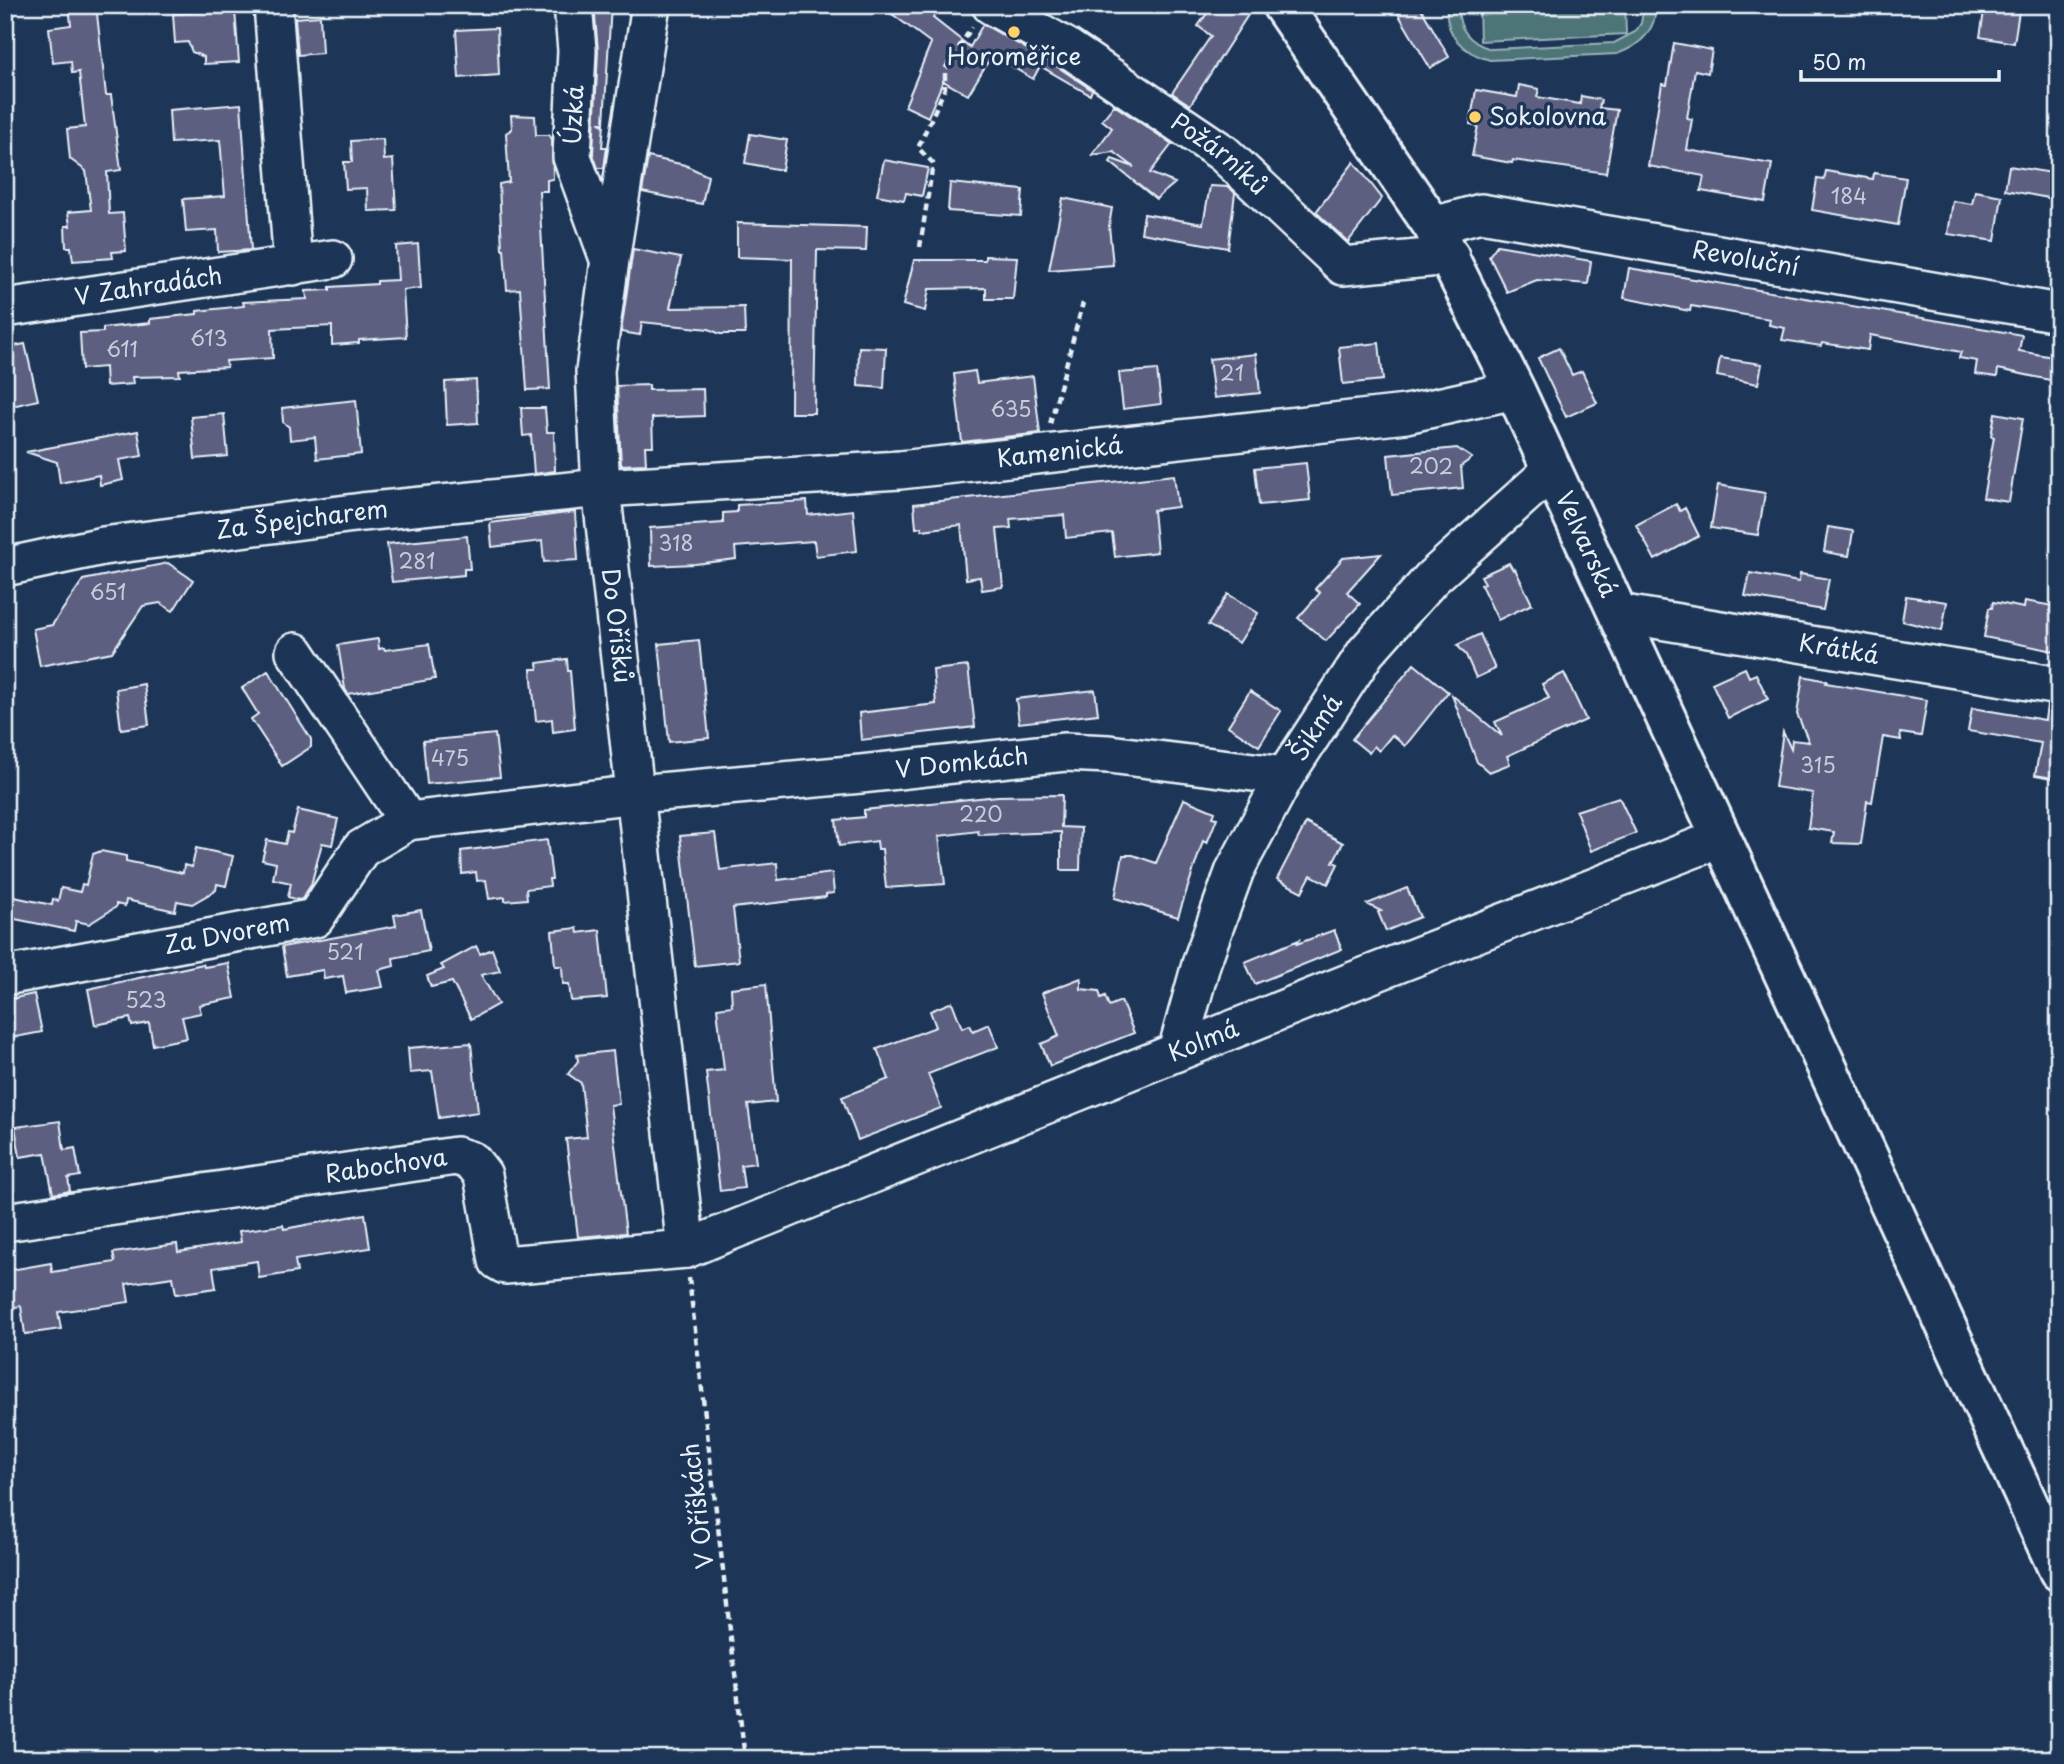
<svg xmlns="http://www.w3.org/2000/svg" width="2064" height="1764" font-family="'Playpen Sans',sans-serif">
<rect width="100%" height="100%" fill="#1d3557"/>
<filter id="ink" filterUnits="userSpaceOnUse"><feTurbulence type="fractalNoise" baseFrequency=".0143" numOctaves="2"/><feDisplacementMap in="SourceGraphic" scale="14" xChannelSelector="R" yChannelSelector="G"/><feConvolveMatrix kernelMatrix="1 2 1 2 8 2 1 2 1" color-interpolation-filters="sRGB"/></filter>
<g filter="url(#ink)">
<!-- green -->
<path fill="#4d7478" stroke="#9ab2b8" stroke-width="2" d="M 1447,5 L 1459,5 C 1456,28 1470,43 1491,49 L 1614,43 L 1635,32 L 1641,23 L 1644,5 L 1656,5 C 1656,31 1640,46 1617,54 L 1490,60 C 1463,53 1444,35 1447,5 Z
M 1479,5 L 1625,5 L 1626,34 L 1480,41 Z"/>
<!-- building -->
<path fill="#5d5e81" stroke="#e8f1f8" stroke-width="2" d="M 69,5 L 96,5 L 106,95 L 111,95 L 121,170 L 107,172 L 109,214 L 123,213 L 126,251 L 112,252 L 113,258 L 73,261 L 71,247 L 66,247 L 65,226 L 70,226 L 68,212 L 91,210 L 86,171 L 70,159 L 67,129 L 85,127 L 79,72 L 72,73 L 71,61 L 53,63 L 49,28 L 71,25 Z
M 594,5 L 611,5 L 604,123 L 599,123 L 604,125 L 602,147 L 607,147 L 604,168 L 598,168 L 593,154 L 598,51 Z
M 880,5 L 942,5 L 933,18 L 970,47 L 983,24 L 1055,65 L 1092,90 L 1090,95 L 1040,66 L 1033,79 L 992,55 L 968,95 L 943,81 L 928,117 L 905,106 L 931,43 Z
M 1213,5 L 1234,5 L 1248,15 L 1190,105 L 1172,93 L 1211,36 L 1198,26 Z
M 1393,5 L 1419,5 L 1449,57 L 1430,68 Z
M 1985,5 L 2020,5 L 2014,43 L 1980,37 Z
M 235,10 L 239,62 L 204,64 L 204,57 L 192,52 L 188,42 L 175,43 L 173,14 Z
M 320,16 L 322,53 L 298,55 L 295,18 Z
M 497,28 L 499,75 L 459,78 L 456,30 Z
M 1674,43 L 1712,50 L 1708,73 L 1695,70 L 1687,118 L 1692,119 L 1687,150 L 1772,164 L 1765,202 L 1701,191 L 1704,176 L 1648,166 L 1662,84 L 1667,85 Z
M 1519,85 L 1539,89 L 1537,97 L 1580,104 L 1581,96 L 1601,100 L 1599,108 L 1617,110 L 1606,173 L 1513,160 L 1512,163 L 1472,156 L 1478,126 L 1470,124 L 1476,90 L 1517,97 Z
M 241,104 L 251,250 L 218,252 L 217,230 L 186,232 L 183,199 L 225,196 L 220,140 L 171,143 L 169,110 Z
M 1114,105 L 1172,144 L 1150,173 L 1175,183 L 1156,199 L 1110,162 L 1112,159 L 1134,167 L 1114,152 L 1092,155 L 1112,128 L 1102,120 Z
M 511,115 L 535,116 L 536,135 L 549,135 L 552,139 L 553,179 L 547,180 L 547,191 L 539,191 L 550,389 L 527,390 L 520,289 L 507,290 L 504,249 L 502,249 L 499,184 L 509,182 L 506,133 L 512,129 Z
M 750,134 L 787,140 L 782,170 L 745,163 Z
M 383,139 L 384,160 L 393,159 L 396,210 L 368,211 L 367,188 L 346,189 L 344,162 L 352,162 L 351,141 Z
M 648,157 L 685,165 L 708,176 L 702,204 L 642,192 Z
M 884,160 L 928,168 L 922,196 L 906,193 L 904,200 L 877,195 Z
M 1354,162 L 1382,198 L 1348,242 L 1316,212 Z
M 2009,166 L 2059,174 L 2059,200 L 2005,190 Z
M 1826,171 L 1873,179 L 1874,173 L 1906,178 L 1898,225 L 1812,210 L 1817,179 L 1824,180 Z
M 950,183 L 1023,190 L 1021,216 L 948,211 Z
M 1210,186 L 1229,187 L 1235,193 L 1228,248 L 1141,233 L 1144,214 L 1203,224 Z
M 1975,191 L 2002,196 L 1995,241 L 1948,234 L 1953,201 L 1972,204 Z
M 1063,198 L 1112,208 L 1109,226 L 1113,265 L 1049,270 Z
M 737,223 L 867,227 L 866,251 L 817,250 L 814,413 L 791,413 L 792,259 L 737,257 Z
M 418,244 L 421,288 L 403,290 L 406,337 L 359,340 L 359,343 L 332,345 L 332,326 L 272,329 L 273,358 L 226,361 L 227,367 L 179,370 L 180,376 L 132,377 L 133,384 L 106,386 L 105,367 L 82,369 L 80,333 L 103,332 L 103,328 L 150,323 L 150,319 L 197,314 L 197,311 L 244,306 L 243,302 L 307,299 L 306,291 L 330,290 L 330,287 L 377,284 L 377,281 L 398,280 L 396,246 Z
M 1497,245 L 1591,261 L 1588,284 L 1537,280 L 1507,292 L 1489,256 Z
M 633,249 L 681,258 L 670,308 L 744,307 L 745,334 L 720,334 L 709,329 L 642,322 L 640,335 L 621,332 Z
M 985,256 L 1017,257 L 1013,299 L 986,299 L 986,288 L 929,289 L 925,311 L 903,305 L 914,260 L 985,260 Z
M 1629,268 L 2022,335 L 2019,351 L 2059,358 L 2059,382 L 1998,369 L 1997,377 L 1975,374 L 1977,361 L 1959,358 L 1961,352 L 1870,335 L 1868,350 L 1822,343 L 1821,346 L 1782,340 L 1785,328 L 1769,325 L 1770,319 L 1691,306 L 1690,311 L 1624,298 Z
M 1379,343 L 1383,380 L 1343,384 L 1339,347 Z
M 25,344 L 38,400 L 12,406 L 9,392 L 5,390 L 5,348 Z
M 859,347 L 886,348 L 884,388 L 858,386 Z
M 1559,348 L 1572,375 L 1582,371 L 1597,403 L 1566,417 L 1538,358 Z
M 1256,354 L 1260,393 L 1214,398 L 1209,359 Z
M 1720,358 L 1762,364 L 1758,384 L 1717,376 Z
M 1157,370 L 1161,404 L 1123,409 L 1119,373 Z
M 975,371 L 977,383 L 1033,376 L 1040,433 L 962,442 L 954,374 Z
M 476,380 L 478,423 L 447,425 L 445,382 Z
M 649,385 L 649,390 L 703,389 L 704,416 L 652,418 L 653,446 L 645,446 L 646,464 L 621,465 L 617,386 Z
M 356,400 L 361,454 L 317,459 L 315,437 L 290,440 L 289,427 L 283,422 L 282,408 Z
M 521,408 L 545,408 L 547,432 L 554,432 L 555,471 L 534,474 L 531,435 L 523,436 Z
M 1995,413 L 2023,418 L 2009,502 L 1983,498 L 1994,437 L 1991,436 Z
M 224,414 L 228,456 L 195,459 L 191,417 Z
M 138,431 L 142,456 L 119,460 L 123,480 L 100,485 L 99,475 L 60,483 L 57,462 L 26,452 Z
M 1457,448 L 1472,458 L 1461,466 L 1463,488 L 1392,495 L 1388,455 Z
M 1306,463 L 1310,500 L 1259,505 L 1255,468 Z
M 1174,475 L 1178,507 L 1153,510 L 1157,552 L 1115,557 L 1112,533 L 1066,538 L 1064,515 L 1010,519 L 1011,528 L 997,529 L 1003,587 L 982,590 L 980,577 L 966,579 L 961,525 L 922,530 L 922,527 L 916,528 L 914,504 Z
M 1718,485 L 1765,493 L 1758,535 L 1711,528 Z
M 807,501 L 808,515 L 853,510 L 857,551 L 816,556 L 814,541 L 760,545 L 735,547 L 736,559 L 695,564 L 651,566 L 650,528 L 723,523 L 723,513 L 737,512 L 737,505 Z
M 1676,504 L 1680,511 L 1685,508 L 1699,536 L 1655,560 L 1636,525 Z
M 575,512 L 578,560 L 544,562 L 542,541 L 492,547 L 490,523 Z
M 1828,527 L 1853,531 L 1849,556 L 1824,552 Z
M 467,536 L 470,569 L 464,569 L 464,575 L 392,582 L 387,544 Z
M 1381,554 L 1347,592 L 1360,604 L 1326,641 L 1298,618 L 1320,593 L 1315,589 L 1343,558 Z
M 168,563 L 193,580 L 173,611 L 160,603 L 143,606 L 112,652 L 40,666 L 33,629 L 52,625 L 83,580 Z
M 1509,563 L 1513,570 L 1515,569 L 1532,604 L 1498,620 L 1481,585 L 1485,583 L 1481,576 Z
M 1750,573 L 1799,582 L 1800,574 L 1829,579 L 1823,610 L 1745,596 Z
M 1228,594 L 1258,613 L 1239,643 L 1208,625 Z
M 1906,596 L 1947,602 L 1942,631 L 1902,621 Z
M 2025,601 L 2059,607 L 2059,626 L 2054,651 L 1984,637 L 1989,608 L 1992,608 L 1993,602 L 2024,608 Z
M 1480,634 L 1495,669 L 1476,678 L 1466,655 L 1457,645 Z
M 378,639 L 379,649 L 384,648 L 385,650 L 429,644 L 435,679 L 348,694 L 345,689 L 338,645 Z
M 699,640 L 709,738 L 669,742 L 659,644 Z
M 567,659 L 568,671 L 570,671 L 575,729 L 553,732 L 552,719 L 536,721 L 531,669 L 538,669 L 537,663 Z
M 1414,664 L 1448,692 L 1405,746 L 1392,735 L 1379,751 L 1374,746 L 1369,753 L 1352,739 Z
M 968,666 L 975,727 L 861,740 L 859,713 L 936,704 L 933,670 Z
M 1745,668 L 1749,677 L 1756,674 L 1768,699 L 1728,718 L 1712,683 Z
M 268,671 L 311,739 L 311,747 L 282,766 L 251,719 L 258,714 L 242,688 Z
M 1564,673 L 1586,720 L 1507,756 L 1510,764 L 1489,772 L 1477,762 L 1452,695 L 1502,736 L 1495,722 L 1549,698 L 1542,684 Z
M 1803,676 L 1827,681 L 1826,683 L 1927,700 L 1921,736 L 1900,733 L 1901,740 L 1883,737 L 1872,802 L 1867,801 L 1861,844 L 1832,843 L 1834,832 L 1808,828 L 1813,793 L 1775,787 L 1783,732 L 1791,749 L 1792,740 L 1809,742 L 1797,714 Z
M 144,684 L 149,725 L 121,729 L 116,689 Z
M 1095,690 L 1098,714 L 1019,723 L 1016,699 Z
M 1250,691 L 1281,711 L 1259,746 L 1228,726 Z
M 2047,705 L 2059,706 L 2059,779 L 2035,775 L 2041,743 L 1968,731 L 1972,708 L 2045,720 Z
M 495,734 L 500,777 L 427,784 L 423,741 Z
M 1062,795 L 1061,827 L 1081,828 L 1080,870 L 1061,870 L 1061,832 L 979,835 L 978,831 L 939,836 L 945,884 L 886,888 L 882,849 L 878,849 L 877,841 L 839,846 L 836,820 L 864,817 L 864,810 L 998,796 Z
M 1619,797 L 1636,833 L 1591,851 L 1576,811 Z
M 1184,799 L 1215,812 L 1213,817 L 1217,818 L 1207,843 L 1203,841 L 1178,917 L 1115,898 L 1123,855 L 1133,855 L 1156,863 Z
M 298,810 L 338,819 L 332,845 L 322,843 L 311,885 L 302,899 L 299,900 L 288,897 L 291,883 L 273,879 L 276,863 L 262,860 L 267,840 L 285,844 L 288,832 L 292,833 Z
M 1306,823 L 1343,843 L 1333,862 L 1338,864 L 1328,884 L 1311,875 L 1302,892 L 1277,879 Z
M 715,833 L 720,870 L 777,863 L 778,880 L 832,873 L 834,893 L 826,894 L 826,897 L 733,908 L 739,961 L 695,966 L 680,836 Z
M 547,840 L 552,879 L 549,879 L 550,886 L 526,889 L 527,899 L 505,901 L 505,897 L 489,899 L 486,880 L 477,881 L 476,872 L 462,874 L 461,851 Z
M 196,848 L 233,856 L 226,886 L 217,884 L 216,890 L 192,904 L 177,901 L 175,911 L 126,900 L 125,906 L 116,904 L 116,907 L 89,924 L 76,921 L 74,931 L 5,917 L 5,895 L 52,905 L 53,899 L 58,901 L 61,888 L 80,892 L 82,884 L 86,885 L 93,854 L 101,851 L 126,856 L 126,861 L 183,873 L 184,865 L 192,867 Z
M 1407,888 L 1420,917 L 1386,931 L 1378,912 L 1381,911 L 1367,904 Z
M 421,910 L 429,951 L 393,958 L 394,966 L 379,970 L 383,987 L 346,993 L 343,976 L 324,979 L 323,970 L 287,976 L 282,947 L 396,926 L 394,915 Z
M 577,928 L 578,933 L 600,930 L 607,998 L 571,1001 L 569,984 L 563,984 L 562,966 L 555,966 L 552,931 Z
M 1334,930 L 1342,949 L 1255,984 L 1245,962 L 1299,940 L 1297,944 Z
M 476,946 L 480,954 L 492,949 L 500,971 L 481,975 L 498,1004 L 471,1019 L 452,982 L 431,987 L 427,976 L 444,969 L 441,965 Z
M 228,963 L 235,998 L 199,1005 L 201,1013 L 182,1017 L 187,1038 L 153,1045 L 149,1023 L 132,1026 L 130,1018 L 95,1025 L 88,989 L 203,964 L 204,967 Z
M 1081,978 L 1081,989 L 1099,991 L 1101,998 L 1105,996 L 1109,1006 L 1121,1001 L 1134,1033 L 1050,1066 L 1041,1044 L 1059,1036 L 1042,993 Z
M 766,984 L 776,1102 L 748,1105 L 756,1163 L 741,1165 L 744,1188 L 720,1191 L 706,1072 L 724,1070 L 717,1008 L 732,1006 L 731,988 Z
M 34,994 L 42,1032 L 5,1039 L 5,1000 Z
M 952,1002 L 962,1028 L 970,1025 L 973,1031 L 989,1024 L 998,1047 L 928,1074 L 941,1108 L 858,1140 L 842,1097 L 889,1079 L 877,1049 L 936,1027 L 930,1011 Z
M 471,1043 L 478,1112 L 439,1118 L 432,1071 L 410,1073 L 408,1048 Z
M 613,1051 L 619,1104 L 610,1105 L 626,1233 L 578,1237 L 566,1139 L 587,1137 L 581,1083 L 568,1074 L 578,1061 L 577,1055 Z
M 60,1121 L 64,1150 L 75,1148 L 80,1176 L 68,1178 L 70,1191 L 53,1194 L 45,1153 L 20,1157 L 15,1127 Z
M 365,1214 L 370,1248 L 295,1260 L 297,1272 L 259,1278 L 257,1261 L 213,1268 L 216,1288 L 176,1294 L 173,1277 L 126,1284 L 129,1302 L 58,1312 L 61,1329 L 25,1334 L 21,1306 L 5,1308 L 5,1271 L 51,1263 L 52,1272 L 115,1262 L 113,1253 L 177,1244 L 178,1252 L 241,1242 L 239,1231 L 283,1225 L 284,1229 Z"/>
<g fill="none" stroke-linecap="round" stroke-linejoin="round">
<defs>
<g id="minor">
<path d="M 273,5 L 293,266"/>
<path d="M 573,5 L 577,50 L 572,157 L 609,259"/>
<path id="s1" d="M 651,5 L 610,260 L 595,371 L 601,488 L 686,1249"/>
<path id="s2" d="M 991,5 L 1066,47 L 1223,153 L 1343,266 L 1450,256"/>
<path id="s3" d="M 1433,226 L 1481,213 L 2059,313"/>
<path id="s4" d="M 5,308 L 333,259"/>
<path id="s5" d="M 5,567 L 103,546 L 362,512 L 601,488 L 900,470 L 1406,414 L 1515,390"/>
<path id="s6" d="M 1618,613 L 2059,686"/>
<path d="M 295,652 L 408,821"/>
<path id="s7" d="M 5,976 L 315,918 L 361,849 L 408,821 L 637,794 L 861,774 L 1065,752 L 1109,754 L 1285,776"/>
<path id="s8" d="M 1177,1051 L 1202,961 L 1235,870 L 1285,776 L 1366,652 L 1432,578 L 1552,470"/>
<path id="s9" d="M 5,1222 L 456,1156 L 472,1161 L 483,1175 L 498,1261 L 505,1265 L 686,1249 L 1351,982 L 1721,838"/>
</g>
<g id="major">
<path id="s10" d="M 1282,5 L 1433,226 L 1515,390 L 2059,1571"/>
</g>
</defs>
<!-- minor casing -->
<use href="#minor" stroke="#e8f1f8" stroke-width="42"/>
<!-- major casing -->
<use href="#major" stroke="#e8f1f8" stroke-width="44"/>
<!-- path -->
<path stroke="#e8f1f8" stroke-width="4.5" stroke-dasharray="7 5" stroke-linecap="butt" d="M 920,247 L 933,163 L 918,148 L 945,88 L 945,69 L 972,27
M 1050,424 L 1083,303
M 689,1278 L 745,1759"/>
<!-- minor -->
<use href="#minor" stroke="#1d3557" stroke-width="37"/>
<!-- major -->
<use href="#major" stroke="#1d3557" stroke-width="38"/>
</g>
</g>
<!-- markers -->
<g fill="#ffd166" stroke="#1d3557" stroke-width="2.5">
<circle cx="1014" cy="32" r="7"/>
<circle cx="1475" cy="117" r="7"/>
</g>
<g text-anchor="middle" stroke-width="7" stroke-linejoin="round" paint-order="stroke">
<!-- number labels -->
<g font-size="21" fill="#c5ccda">
<text x="1849" y="204">184</text>
<text x="209" y="346">613</text>
<text x="122" y="357">611</text>
<text x="1232" y="381">21</text>
<text x="1011" y="417">635</text>
<text x="1431" y="474">202</text>
<text x="676" y="551">318</text>
<text x="417" y="569">281</text>
<text x="108" y="600">651</text>
<text x="450" y="766">475</text>
<text x="1818" y="773">315</text>
<text x="981" y="822">220</text>
<text x="345" y="960">521</text>
<text x="146" y="1008">523</text>
</g>
<!-- poi labels -->
<g font-size="24" fill="#e8f1f8" stroke="#1d3557">
<text x="1014" y="65">Horoměřice</text>
<text x="1489" y="125" text-anchor="start">Sokolovna</text>
</g>
<!-- street labels -->
<g font-size="24" fill="#e8f1f8" stroke="#1d3557">
<text transform="translate(574 115) rotate(-87)" y="8">Úzká</text>
<text dy="8" stroke="none"><textPath href="#s2" startOffset="273">Požárníků</textPath></text>
<text dy="8" stroke="none"><textPath href="#s3" startOffset="318">Revoluční</textPath></text>
<text dy="8" stroke="none"><textPath href="#s4" startOffset="145">V Zahradách</textPath></text>
<text dy="8" stroke="none"><textPath href="#s5" startOffset="1062">Kamenická</textPath></text>
<text dy="8" stroke="none"><textPath href="#s5" startOffset="301">Za Špejcharem</textPath></text>
<text dy="8" stroke="none"><textPath href="#s10" startOffset="621">Velvarská</textPath></text>
<text dy="8" stroke="none"><textPath href="#s1" startOffset="626">Do Oříšků</textPath></text>
<text dy="8" stroke="none"><textPath href="#s6" startOffset="224">Krátká</textPath></text>
<text dy="8" stroke="none"><textPath href="#s8" startOffset="354">Šikmá</textPath></text>
<text dy="8" stroke="none"><textPath href="#s7" startOffset="1010">V Domkách</textPath></text>
<text dy="8" stroke="none"><textPath href="#s7" startOffset="226">Za Dvorem</textPath></text>
<text dy="8" stroke="none"><textPath href="#s9" startOffset="1325">Kolmá</textPath></text>
<text dy="8" stroke="none"><textPath href="#s9" startOffset="385">Rabochova</textPath></text>
<text transform="translate(698 1506) rotate(-97)" y="8">V Oříškách</text>
</g>
</g>
<!-- margin -->
<rect width="2064" height="1764" fill="none" stroke="#1d3557" stroke-width="28"/>
<rect x="14" y="14" width="2036" height="1736" fill="none" stroke="#e8f1f8" stroke-width="2.5" filter="url(#ink)"/>
<!-- scale -->
<path d="M1801 70v10h198v-10" fill="none" stroke="#e8f1f8" stroke-width="3.5"/>
<text x="1812" y="70" font-size="21" fill="#e8f1f8" stroke="#1d3557" stroke-width="5" paint-order="stroke">50 m</text>
</svg>
